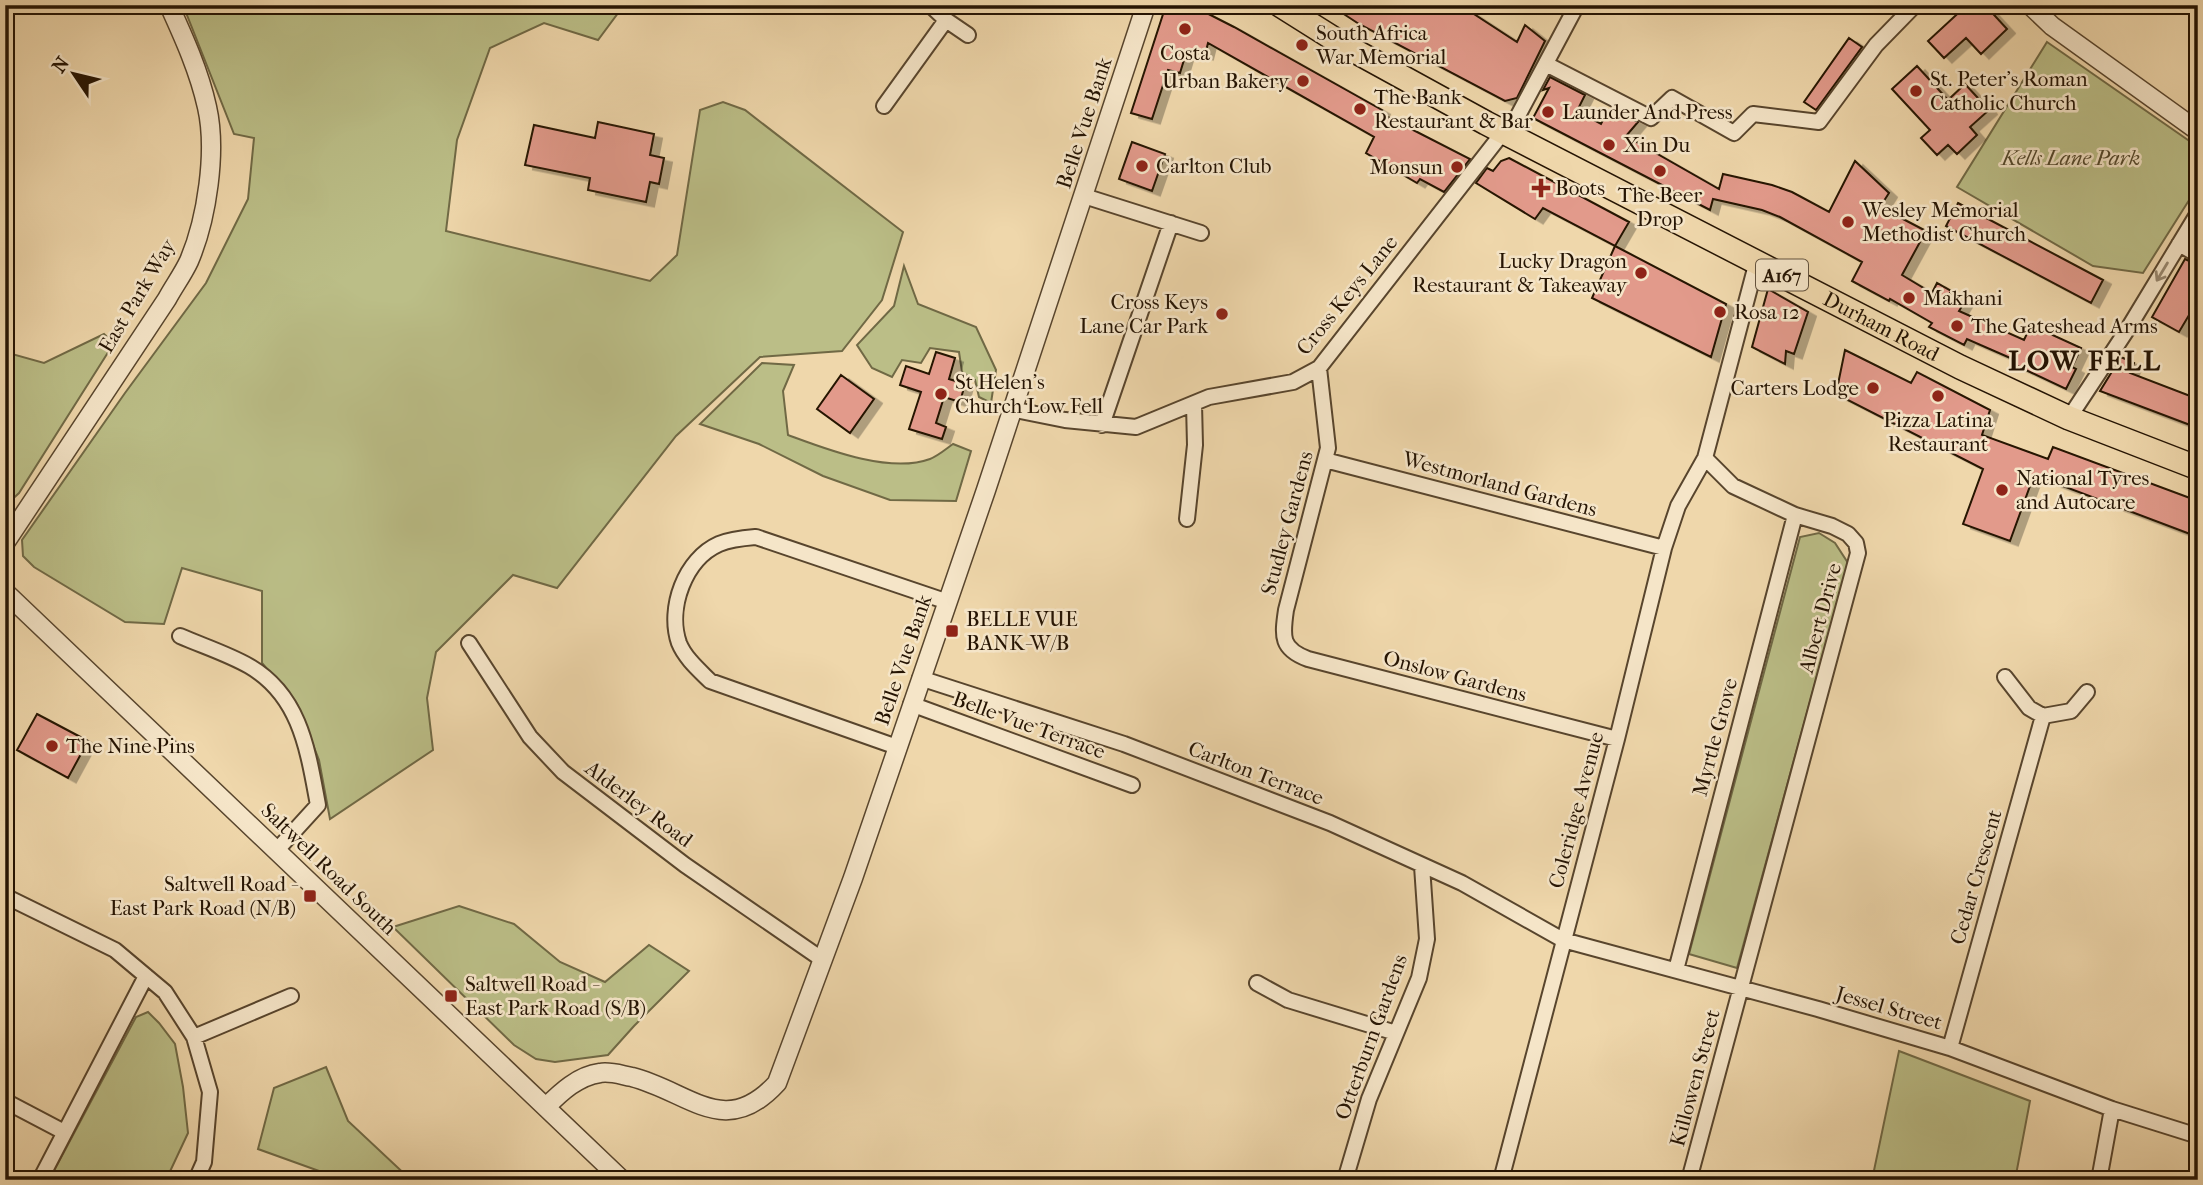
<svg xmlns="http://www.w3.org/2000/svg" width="2203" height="1185" font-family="'IM FELL French Canon',serif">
<defs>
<filter id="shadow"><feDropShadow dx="8" dy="4.5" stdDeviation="0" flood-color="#0004"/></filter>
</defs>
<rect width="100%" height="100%" fill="#efd7ab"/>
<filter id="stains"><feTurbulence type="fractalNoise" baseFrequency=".00286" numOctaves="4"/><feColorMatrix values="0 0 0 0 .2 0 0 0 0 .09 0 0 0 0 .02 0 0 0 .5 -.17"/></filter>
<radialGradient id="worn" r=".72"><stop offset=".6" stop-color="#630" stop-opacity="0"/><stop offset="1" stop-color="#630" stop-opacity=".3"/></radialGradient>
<!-- green -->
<path fill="#bbbe87" stroke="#706945" stroke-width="2" d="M 183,5 L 624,5 L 598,40 L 544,23 L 490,48 L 457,140 L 446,231 L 650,281 L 677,255 L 700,110 L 723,102 L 745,110 L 903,232 L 882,300 L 842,351 L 760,357 L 676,436 L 557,588 L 513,575 L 436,652 L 427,698 L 433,750 L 330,819 L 319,760 L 297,704 L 262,663 L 262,591 L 182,568 L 164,624 L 125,622 L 34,567 L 23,556 L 22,540 L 125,393 L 206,283 L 248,199 L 254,138 L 234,134 Z
M 2047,42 L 2198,147 L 2198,186 L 2143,273 L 2093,266 L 1957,187 Z
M 904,266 L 918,304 L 976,327 L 996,370 L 991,403 L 979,397 L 975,380 L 962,372 L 959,352 L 930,348 L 921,363 L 902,360 L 892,377 L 872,368 L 857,345 L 894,306 Z
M 104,334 L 114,343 L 19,493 L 5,506 L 5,352 L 44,363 Z
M 762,363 L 794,365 L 783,391 L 788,435 C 826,449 889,474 930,459 C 938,456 946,449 953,444 L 971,451 L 956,501 L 890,500 L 823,476 L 759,444 L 700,424 Z
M 1819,533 L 1835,543 L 1848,563 L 1737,968 L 1689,954 L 1800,537 Z
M 459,906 L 514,924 L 560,962 L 605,982 L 649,945 L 689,971 L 634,1026 L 608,1055 L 555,1062 L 536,1059 L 514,1045 L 393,927 Z
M 148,1012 L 159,1023 L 175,1044 L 183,1087 L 188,1133 L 166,1180 L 49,1180 L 136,1017 Z
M 1899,1051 L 2030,1101 L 2015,1180 L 1872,1180 Z
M 326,1067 L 348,1121 L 411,1180 L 344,1180 L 258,1149 L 274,1088 Z"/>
<!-- building -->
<path fill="#e29a8b" stroke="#251403" stroke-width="2" filter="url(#shadow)" d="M 1166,5 L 1191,5 L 1234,27 L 1382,110 L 1380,113 L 1470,159 L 1444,192 L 1420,179 L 1417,183 L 1366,153 L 1374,137 L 1208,43 L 1205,55 L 1187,50 L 1180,73 L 1168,70 L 1152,119 L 1131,113 Z
M 1330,5 L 1460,5 L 1517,42 L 1525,25 L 1545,41 L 1517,98 L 1505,101 L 1359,24 Z
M 1967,5 L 1985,5 L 2007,29 L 1981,54 L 1966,38 L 1944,58 L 1928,41 Z
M 1849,38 L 1862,47 L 1816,110 L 1804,102 Z
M 1917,66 L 1948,100 L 1965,84 L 1989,110 L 1970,127 L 1977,135 L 1957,154 L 1948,145 L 1937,155 L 1921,138 L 1930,130 L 1892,89 Z
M 1550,77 L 1585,95 L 1577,111 L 1601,124 L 1605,116 L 1614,120 L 1619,112 L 1638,122 L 1626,136 L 1719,189 L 1723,174 L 1772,185 L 1792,192 L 1829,212 L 1855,161 L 1889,193 L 1880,207 L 1926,231 L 1902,275 L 1932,293 L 1937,283 L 1951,291 L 1949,295 L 1964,303 L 1959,311 L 2024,340 L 2031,325 L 2081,348 L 2072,367 L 2076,369 L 2066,389 L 2013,364 L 2015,360 L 1967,339 L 1964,345 L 1929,327 L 1932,323 L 1890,299 L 1889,301 L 1852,281 L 1862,262 L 1780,217 L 1762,210 L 1713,199 L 1710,210 L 1533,118 L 1549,88 L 1543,90 Z
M 598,122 L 654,134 L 650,155 L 664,158 L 659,184 L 650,182 L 646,202 L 588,190 L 590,178 L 525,165 L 534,125 L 595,138 Z
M 1132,142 L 1165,154 L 1152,191 L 1119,179 Z
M 1509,158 L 1629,222 L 1615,246 L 1543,208 L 1535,219 L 1476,183 L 1487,168 L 1493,171 L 1501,161 Z
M 1958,203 L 2103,280 L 2091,303 L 1946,226 Z
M 1615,246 L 1726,304 L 1711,357 L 1592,298 Z
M 2185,259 L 2198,265 L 2198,300 L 2179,332 L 2152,317 Z
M 1768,289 L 1808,312 L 1794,354 L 1786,351 L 1785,364 L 1752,347 Z
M 1845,350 L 1911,383 L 1917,372 L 1990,410 L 1982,435 L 2048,459 L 2053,447 L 2198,501 L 2198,537 L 2034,475 L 2010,541 L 1963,524 L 1983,469 L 1836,394 Z
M 936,352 L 955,358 L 949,379 L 965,384 L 960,402 L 944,397 L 936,423 L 946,427 L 942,439 L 909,429 L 921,392 L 900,385 L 906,366 L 929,374 Z
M 2121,357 L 2134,363 L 2130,373 L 2198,399 L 2198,428 L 2100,391 Z
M 841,375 L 874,399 L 850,433 L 817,409 Z
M 37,714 L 88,741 L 68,778 L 17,750 Z"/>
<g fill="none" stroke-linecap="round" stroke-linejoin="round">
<defs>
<path id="minor" d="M 930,5 L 946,20 L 968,35
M 1546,64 L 1651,118 L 1672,98 L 1734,133 L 1753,114 L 1819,122 L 1876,45 L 1915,5
M 884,106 L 946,20
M 1084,196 L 1201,233
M 2179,244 L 2198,255
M 1319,368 L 1328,448 L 1286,610 C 1282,637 1281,649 1308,659 L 1617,739
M 1011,409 L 1065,420 L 1136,427 L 1209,397 L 1293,382 L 1319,368 L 1497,140 L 1514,123 L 1577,5
M 2069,418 L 2129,327 L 2198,213
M 1102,425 L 1171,223
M 1325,460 L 1664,548
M 1187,519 L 1195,445 L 1194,404
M 180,636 C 203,646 228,654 249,666 C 301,696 308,752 318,805 L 277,850
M 469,643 L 530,737 L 563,772 L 685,865 L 823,960
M 2005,677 L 2029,708 L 2043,716 L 2071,711 L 2087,692
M 920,678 L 1124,744 L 1330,823 L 1462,883 L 1563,940 L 1818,1009 L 1950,1048 L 2112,1109 L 2198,1136
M 911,704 L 1132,785
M 897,747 L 710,681 C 699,670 685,658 679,643 C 667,608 685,559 719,544 C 731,539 744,538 756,537 L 948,602
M 5,896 L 115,950 L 165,992 L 194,1037 L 210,1092 L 204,1162 L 196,1180
M 1676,970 L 1795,515
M 1257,983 L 1288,1000 L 1396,1033
M 194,1037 L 291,996
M 1950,1048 L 2043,716
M 5,1101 L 64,1132
M 40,1180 L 146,976
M 1345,1180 L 1369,1099 L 1419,978 L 1427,939 L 1422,866
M 1501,1180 L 1617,739 L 1664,548 L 1678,506 L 1705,458
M 1689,1180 L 1858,553 L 1856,543 L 1848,534 L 1832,526 L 1795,515 L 1733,486 L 1705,458 L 1757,261
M 2099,1180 L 2112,1109"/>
<path id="tertiary" d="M 2030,5 L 2052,26 L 2198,131
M 5,543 L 167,299 C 174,286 183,274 189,261 C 207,219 217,151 207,107 C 199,71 184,38 169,5
M 5,592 L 622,1180
M 546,1107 C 561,1092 578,1076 600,1073 C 610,1071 621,1075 632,1077 C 690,1092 725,1140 777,1083 L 853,878 L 986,490 L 1146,5"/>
<g id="primary">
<path id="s1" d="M 1280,5 L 1342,44 L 1486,123 L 1960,367 L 2069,418 L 2198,468"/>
</g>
</defs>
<!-- minor casing -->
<use href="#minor" stroke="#58452d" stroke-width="18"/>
<!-- tertiary casing -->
<use href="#tertiary" stroke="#58452d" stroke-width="21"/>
<!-- primary casing -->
<use href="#primary" stroke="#251403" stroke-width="26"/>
<!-- minor -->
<use href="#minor" stroke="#f5e5c8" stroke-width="14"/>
<!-- tertiary -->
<use href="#tertiary" stroke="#f5e5c8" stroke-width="18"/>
<!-- primary -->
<use href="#primary" stroke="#efd7ab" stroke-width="23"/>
</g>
<!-- one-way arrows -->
<defs><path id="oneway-shaft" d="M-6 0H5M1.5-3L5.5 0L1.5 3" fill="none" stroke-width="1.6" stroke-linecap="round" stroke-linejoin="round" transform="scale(1.75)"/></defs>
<use stroke="#97876f" href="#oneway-shaft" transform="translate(2162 272) rotate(121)"/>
<!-- markers -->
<g fill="#8f2418" stroke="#f5e5c8" stroke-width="2.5">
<circle cx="1185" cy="29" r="7"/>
<circle cx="1302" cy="45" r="7"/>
<circle cx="1303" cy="81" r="7"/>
<circle cx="1916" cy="91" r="7"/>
<circle cx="1360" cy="109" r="7"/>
<circle cx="1548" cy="112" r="7"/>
<circle cx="1609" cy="145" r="7"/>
<circle cx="1142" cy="166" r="7"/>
<circle cx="1457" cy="167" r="7"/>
<circle cx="1660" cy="171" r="7"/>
<path d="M1537.5 177.5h7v7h7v7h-7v7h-7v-7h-7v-7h7z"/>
<circle cx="1848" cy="222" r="7"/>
<circle cx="1641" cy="273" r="7"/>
<circle cx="1909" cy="298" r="7"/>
<circle cx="1720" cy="312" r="7"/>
<circle cx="1222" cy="314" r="7"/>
<circle cx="1957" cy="326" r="7"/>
<circle cx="1873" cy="388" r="7"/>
<circle cx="941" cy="394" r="7"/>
<circle cx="1938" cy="396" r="7"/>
<circle cx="2002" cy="490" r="7"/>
<rect x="945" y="624" width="14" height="14" rx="3.5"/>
<circle cx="52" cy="746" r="7"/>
<rect x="303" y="889" width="14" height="14" rx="3.5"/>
<rect x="444" y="989" width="14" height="14" rx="3.5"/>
</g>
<g text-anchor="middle" stroke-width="5" stroke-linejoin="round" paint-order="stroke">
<!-- shield labels -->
<rect fill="#f5e5c8" stroke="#63533e" stroke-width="2" x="1756" y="259.5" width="52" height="31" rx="5"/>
<g font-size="19" font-weight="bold" fill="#251403">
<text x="1782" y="282">A167</text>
</g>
<!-- poi labels -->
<g font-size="21" fill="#251403" stroke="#f5e5c8" text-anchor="start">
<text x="1316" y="40">South Africa<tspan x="1316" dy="24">War Memorial</tspan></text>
<text x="1185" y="60" text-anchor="middle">Costa</text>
<text x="1930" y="86">St. Peter's Roman<tspan x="1930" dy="24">Catholic Church</tspan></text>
<text x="1289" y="88" text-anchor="end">Urban Bakery</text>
<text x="1374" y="104">The Bank<tspan x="1374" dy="24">Restaurant &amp; Bar</tspan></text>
<text x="1562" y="119">Launder And Press</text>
<text x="1623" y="152">Xin Du</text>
<text x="1156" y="173">Carlton Club</text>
<text x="1443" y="174" text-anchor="end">Monsun</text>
<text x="1555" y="195">Boots</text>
<text x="1660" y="202" text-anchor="middle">The Beer<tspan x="1660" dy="24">Drop</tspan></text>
<text x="1862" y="217">Wesley Memorial<tspan x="1862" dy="24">Methodist Church</tspan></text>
<text x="1627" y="268" text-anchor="end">Lucky Dragon<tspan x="1627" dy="24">Restaurant &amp; Takeaway</tspan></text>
<text x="1923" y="305">Makhani</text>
<text x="1208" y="309" text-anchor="end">Cross Keys<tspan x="1208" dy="24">Lane Car Park</tspan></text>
<text x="1734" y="319">Rosa 12</text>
<text x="1971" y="333">The Gateshead Arms</text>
<text x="955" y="389">St Helen's<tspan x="955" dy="24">Church Low Fell</tspan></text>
<text x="1859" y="395" text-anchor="end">Carters Lodge</text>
<text x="1938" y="427" text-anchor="middle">Pizza Latina<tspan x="1938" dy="24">Restaurant</tspan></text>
<text x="2016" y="485">National Tyres<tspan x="2016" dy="24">and Autocare</tspan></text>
<text x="966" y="626">BELLE VUE<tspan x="966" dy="24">BANK-W/B</tspan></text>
<text x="66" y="753">The Nine Pins</text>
<text x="296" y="891" text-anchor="end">Saltwell Road -<tspan x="296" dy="24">East Park Road (N/B)</tspan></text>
<text x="465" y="991">Saltwell Road -<tspan x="465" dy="24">East Park Road (S/B)</tspan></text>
</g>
<!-- street labels -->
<g font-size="21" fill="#251403" stroke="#f5e5c8">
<text transform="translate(1084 123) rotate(-72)" y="7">Belle Vue Bank</text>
<text transform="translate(1347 295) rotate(-51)" y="7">Cross Keys Lane</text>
<text transform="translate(137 296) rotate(-59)" y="7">East Park Way</text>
<text dy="7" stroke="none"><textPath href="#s1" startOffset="682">Durham Road</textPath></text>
<text transform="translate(1500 484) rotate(15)" y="7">Westmorland Gardens</text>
<text transform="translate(1287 523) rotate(-75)" y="7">Studley Gardens</text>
<text transform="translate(1820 618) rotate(-75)" y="7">Albert Drive</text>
<text transform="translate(903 660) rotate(-71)" y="7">Belle Vue Bank</text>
<text transform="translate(1455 676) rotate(15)" y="7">Onslow Gardens</text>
<text transform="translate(1029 725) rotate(20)" y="7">Belle Vue Terrace</text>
<text transform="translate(1715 737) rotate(-75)" y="7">Myrtle Grove</text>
<text transform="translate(1256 773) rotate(21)" y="7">Carlton Terrace</text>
<text transform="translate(639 804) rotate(37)" y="7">Alderley Road</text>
<text transform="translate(1576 810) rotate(-75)" y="7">Coleridge Avenue</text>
<text transform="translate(329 869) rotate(44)" y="7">Saltwell Road South</text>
<text transform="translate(1976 877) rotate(-74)" y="7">Cedar Crescent</text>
<text transform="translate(1889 1008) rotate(16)" y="7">Jessel Street</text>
<text transform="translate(1371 1037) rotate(-70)" y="7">Otterburn Gardens</text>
<text transform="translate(1695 1078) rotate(-75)" y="7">Killowen Street</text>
</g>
<!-- park labels -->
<g font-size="21" font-style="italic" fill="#52472b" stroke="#f5e5c8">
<text x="2071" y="165">Kells Lane Park</text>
</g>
<!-- district labels -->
<g font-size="28" font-weight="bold" letter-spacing="2" fill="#251403" stroke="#f5e5c8">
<text x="2085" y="370">LOW FELL</text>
</g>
</g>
<!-- margin -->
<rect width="2203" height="1185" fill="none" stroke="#efd7ab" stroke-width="28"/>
<rect x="7" y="7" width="2189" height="1171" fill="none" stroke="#251403" stroke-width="3.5"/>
<rect x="14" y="14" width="2175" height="1157" fill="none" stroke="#251403" stroke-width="2"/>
<!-- north arrow -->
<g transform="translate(74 74) rotate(305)" stroke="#f5e5c8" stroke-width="5" paint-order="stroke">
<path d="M0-5L12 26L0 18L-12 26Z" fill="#251403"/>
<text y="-10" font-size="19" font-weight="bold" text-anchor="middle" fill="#251403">N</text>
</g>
<rect width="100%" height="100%" filter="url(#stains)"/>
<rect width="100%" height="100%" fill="url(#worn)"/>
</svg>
